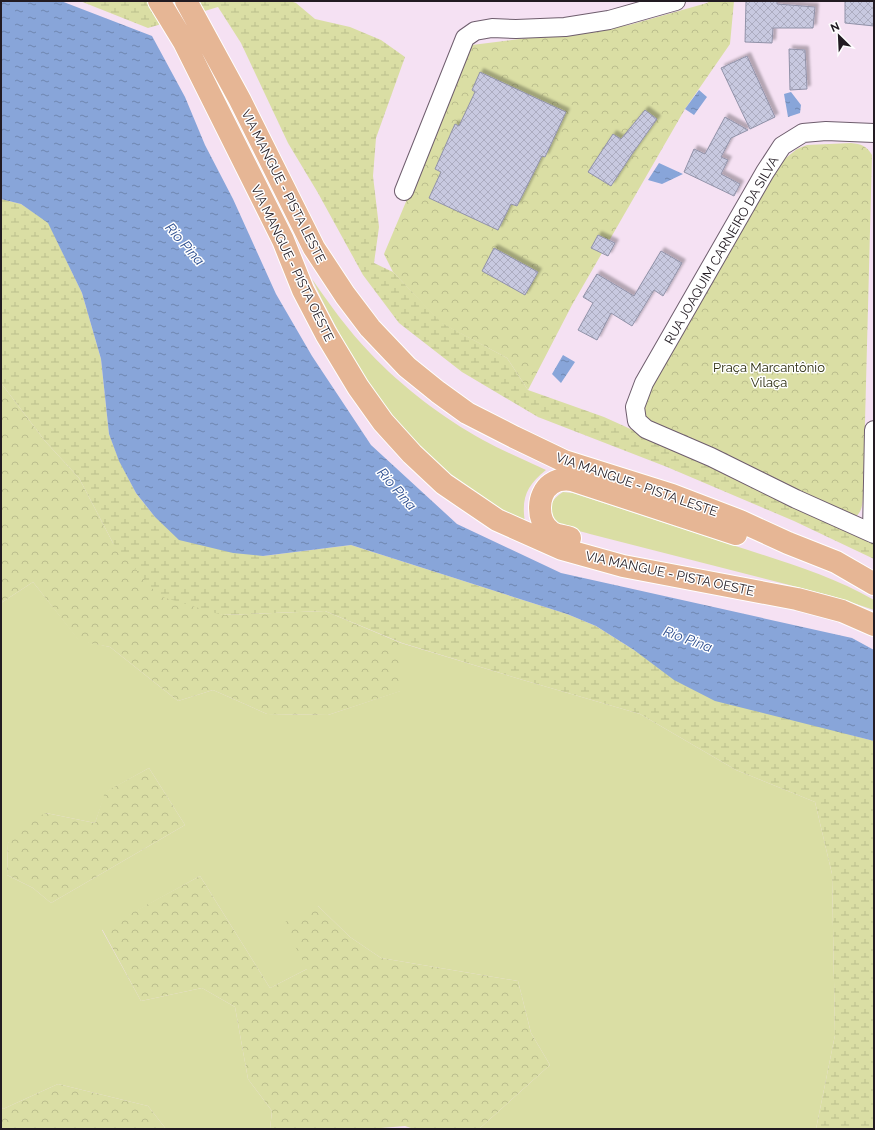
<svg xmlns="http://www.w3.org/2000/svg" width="875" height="1130" font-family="Raleway,sans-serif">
<defs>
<pattern id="forest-crowns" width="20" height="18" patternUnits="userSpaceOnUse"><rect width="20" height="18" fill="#dadea4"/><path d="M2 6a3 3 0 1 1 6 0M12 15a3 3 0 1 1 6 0" fill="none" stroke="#bbbe8d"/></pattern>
<pattern id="wetland-marsh" width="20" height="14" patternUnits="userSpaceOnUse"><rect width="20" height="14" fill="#dadea4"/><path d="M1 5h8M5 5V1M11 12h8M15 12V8" fill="none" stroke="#bbbe8d"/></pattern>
<pattern id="water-ripples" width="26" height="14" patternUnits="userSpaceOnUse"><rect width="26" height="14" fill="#88a5d9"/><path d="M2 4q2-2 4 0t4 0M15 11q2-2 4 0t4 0" fill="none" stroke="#6f86b0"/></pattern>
<pattern id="building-cross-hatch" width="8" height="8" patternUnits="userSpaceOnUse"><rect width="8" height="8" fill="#c8c9e0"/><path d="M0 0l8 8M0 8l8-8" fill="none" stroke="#acacc0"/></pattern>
<filter id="shadow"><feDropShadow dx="3.5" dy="-3.5" stdDeviation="1" flood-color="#0004"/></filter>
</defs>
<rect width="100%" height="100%" fill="#f5e1f3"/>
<!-- grass -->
<path fill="#dadea4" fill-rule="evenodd" d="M 312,279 C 330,305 348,330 370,353 C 401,386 443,418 483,440 C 503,451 525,460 546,470 C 527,485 521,498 525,522 C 490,504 456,483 428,456 C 378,407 342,342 312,279 Z
M 563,492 L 573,493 C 625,510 677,527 729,544 C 778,560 829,574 874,600 L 874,610 L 832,596 L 590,534 C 577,530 547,526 551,506 C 553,499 558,495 563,492 Z
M 33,582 L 79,640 L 110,647 L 178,701 L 213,690 L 267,714 L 328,715 L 400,691 L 401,643 L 523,680 L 640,714 L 736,770 L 815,802 L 832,874 L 835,1035 L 816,1129 L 479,1129 L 550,1065 L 531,1033 L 518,981 L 381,958 L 350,937 L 318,906 L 307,969 L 270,988 L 200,876 L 102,930 L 141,1001 L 202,988 L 235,1007 L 248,1079 L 272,1111 L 270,1129 L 166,1129 L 148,1106 L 58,1084 L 3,1109 L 1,1106 L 1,603 ZM 149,768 L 185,825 L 51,903 L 33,888 L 7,875 L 8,843 L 46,813 L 95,823 L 106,792 Z"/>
<!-- forest -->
<path fill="url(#forest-crowns)" d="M 710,1 L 734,1 L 730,44 L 685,109 L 572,305 L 528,390 L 507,358 L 441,323 L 393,272 L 384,254 L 472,45 L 629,25 L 707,3 Z
M 851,143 C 861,144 867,146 872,155 L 863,498 C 862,509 861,513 852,520 L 644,420 L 643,398 L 782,161 L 797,149 L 807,145 Z
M 1,383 L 45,441 L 79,478 L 113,543 L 222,615 L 325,611 L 401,643 L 401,691 L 328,715 L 267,714 L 213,690 L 178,701 L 110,647 L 79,641 L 33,582 L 1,603 Z
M 149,768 L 185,825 L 51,903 L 33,888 L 7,875 L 8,843 L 19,826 L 46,813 L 95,823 L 105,792 Z
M 200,876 L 270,988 L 307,969 L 283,923 L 318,906 L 350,937 L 381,958 L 518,981 L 531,1033 L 550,1065 L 479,1129 L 414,1129 L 405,1126 L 369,1129 L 270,1129 L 272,1111 L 248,1079 L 235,1007 L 202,988 L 141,1001 L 102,929 Z
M 58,1084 L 148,1106 L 166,1129 L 1,1129 L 1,1106 L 3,1109 Z"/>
<!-- wetland -->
<path fill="url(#wetland-marsh)" d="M 80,1 L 290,1 L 296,3 L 315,19 L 350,27 L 381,40 L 405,57 L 376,138 L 373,176 L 379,227 L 374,263 L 393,272 L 442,323 L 507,358 L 528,390 L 604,417 L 874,539 L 874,559 L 794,521 L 667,467 L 538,417 L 462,372 L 399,323 L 363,275 L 318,193 L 288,143 L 241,43 L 218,7 L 148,28 Z
M 1,199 L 21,204 L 48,222 L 82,293 L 101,359 L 109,434 L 119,460 L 136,493 L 155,517 L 263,556 L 351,545 L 567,614 L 596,626 L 634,650 L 851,735 L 874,741 L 874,1129 L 816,1129 L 835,1035 L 832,874 L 815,802 L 736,770 L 640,714 L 523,680 L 402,643 L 325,611 L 222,615 L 159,596 L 113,543 L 79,478 L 45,441 L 1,383 Z"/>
<!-- water -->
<path fill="url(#water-ripples)" d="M 1,1 L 61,1 L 152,36 L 185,97 L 205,145 L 233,199 L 276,294 L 312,356 L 371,445 L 457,524 L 561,573 L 852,638 L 874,650 L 874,741 L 715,701 L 674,680 L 634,650 L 596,626 L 567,614 L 351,545 L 263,556 L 233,553 L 179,540 L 155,517 L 136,493 L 119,461 L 109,434 L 101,359 L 82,293 L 48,223 L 21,204 L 1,199 Z
M 699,90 L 707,97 L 694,115 L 685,109 Z
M 791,92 L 801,105 L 800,113 L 788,117 L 784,94 Z
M 659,163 L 683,174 L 662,184 L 648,180 Z
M 563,355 L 575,362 L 561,383 L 552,374 Z"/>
<!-- building -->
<path fill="url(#building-cross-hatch)" stroke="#9192a8" filter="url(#shadow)" d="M 746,1 L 777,1 L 777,4 L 815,7 L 813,28 L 773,28 L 772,43 L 745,42 Z
M 845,1 L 874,1 L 874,26 L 845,23 Z
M 789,49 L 805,50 L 807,89 L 790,90 Z
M 747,56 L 775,117 L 750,129 L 721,68 Z
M 480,72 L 566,112 L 545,157 L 542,156 L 517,206 L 511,204 L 498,230 L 429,198 L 441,172 L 435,169 L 455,124 L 459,126 L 475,92 L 472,90 Z
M 645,110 L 657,119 L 632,154 L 611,186 L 588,172 L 613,134 L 621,139 Z
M 725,117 L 748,130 L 731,138 L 721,157 L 728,160 L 721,174 L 740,184 L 734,196 L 684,172 L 694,149 L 705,154 Z
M 598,235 L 615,243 L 608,256 L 591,248 Z
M 494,248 L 538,272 L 525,295 L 482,271 Z
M 661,251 L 682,263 L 663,296 L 654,290 L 632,326 L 611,313 L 597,340 L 578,330 L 593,303 L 583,297 L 597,274 L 634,296 Z"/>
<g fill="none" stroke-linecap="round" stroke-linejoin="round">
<defs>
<path id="minor" d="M 874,133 L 826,131 L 803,133 L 782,146 L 765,172 L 644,383 L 635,407 L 637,421 L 646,429 L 711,457 L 796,499 L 874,534
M 404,191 L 465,38 L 475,31 L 492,28 L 516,29 L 565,27 L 609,20 L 676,1
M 872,533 L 874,430"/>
<path id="primary" d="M 159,1 L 184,42 L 283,240 L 303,290 L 326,334 L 358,387 L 383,422 L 412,454 L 444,484 L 497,520 L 562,549 L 623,566 L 797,599 L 842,611 L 874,625
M 186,1 L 240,100 L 314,248 L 345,295 L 370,328 L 407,367 L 438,392 L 467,413 L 514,437 L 564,461 L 672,495 L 740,521 L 788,543 L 836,562 L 874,584
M 570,538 C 564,536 554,535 550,531 C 536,520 537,494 551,484 C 558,479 565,479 572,480 L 736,534"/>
</defs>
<!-- minor casing -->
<use href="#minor" stroke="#6e5d6d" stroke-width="20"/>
<!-- primary casing -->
<use href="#primary" stroke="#fff" stroke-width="24"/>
<!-- minor -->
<use href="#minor" stroke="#fff" stroke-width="18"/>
<!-- primary -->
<use href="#primary" stroke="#e6b695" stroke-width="22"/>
</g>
<g text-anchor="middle" stroke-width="3" stroke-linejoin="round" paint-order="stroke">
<!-- street labels -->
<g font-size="13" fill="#221b22" stroke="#fff">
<text transform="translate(284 186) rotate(63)" y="5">VIA MANGUE - PISTA LESTE</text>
<text transform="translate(721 250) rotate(-60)" y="5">RUA JOAQUIM CARNEIRO DA SILVA</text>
<text transform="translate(293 263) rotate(64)" y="5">VIA MANGUE - PISTA OESTE</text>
<text transform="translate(637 484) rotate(19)" y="5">VIA MANGUE - PISTA LESTE</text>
<text transform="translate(670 573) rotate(12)" y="5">VIA MANGUE - PISTA OESTE</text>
</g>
<!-- park labels -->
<g font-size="13" fill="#2c2d10" stroke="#fff">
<text x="769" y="372">Praça Marcantônio<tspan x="769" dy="15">Vilaça</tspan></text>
</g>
<!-- water labels -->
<g font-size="14" font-style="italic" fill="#2e4f90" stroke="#fff">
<text transform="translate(185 244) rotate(49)" y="5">Rio Pina</text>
<text transform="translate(397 489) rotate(49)" y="5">Rio Pina</text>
<text transform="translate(688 639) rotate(20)" y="5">Rio Pina</text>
</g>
</g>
<!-- border -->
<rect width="875" height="1130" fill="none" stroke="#221b22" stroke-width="4"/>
<!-- north arrow -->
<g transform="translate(839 36) rotate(336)" stroke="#ffffff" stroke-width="3" paint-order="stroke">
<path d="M0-3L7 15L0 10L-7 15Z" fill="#221b22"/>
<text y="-6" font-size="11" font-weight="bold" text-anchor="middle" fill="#221b22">N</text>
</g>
</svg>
